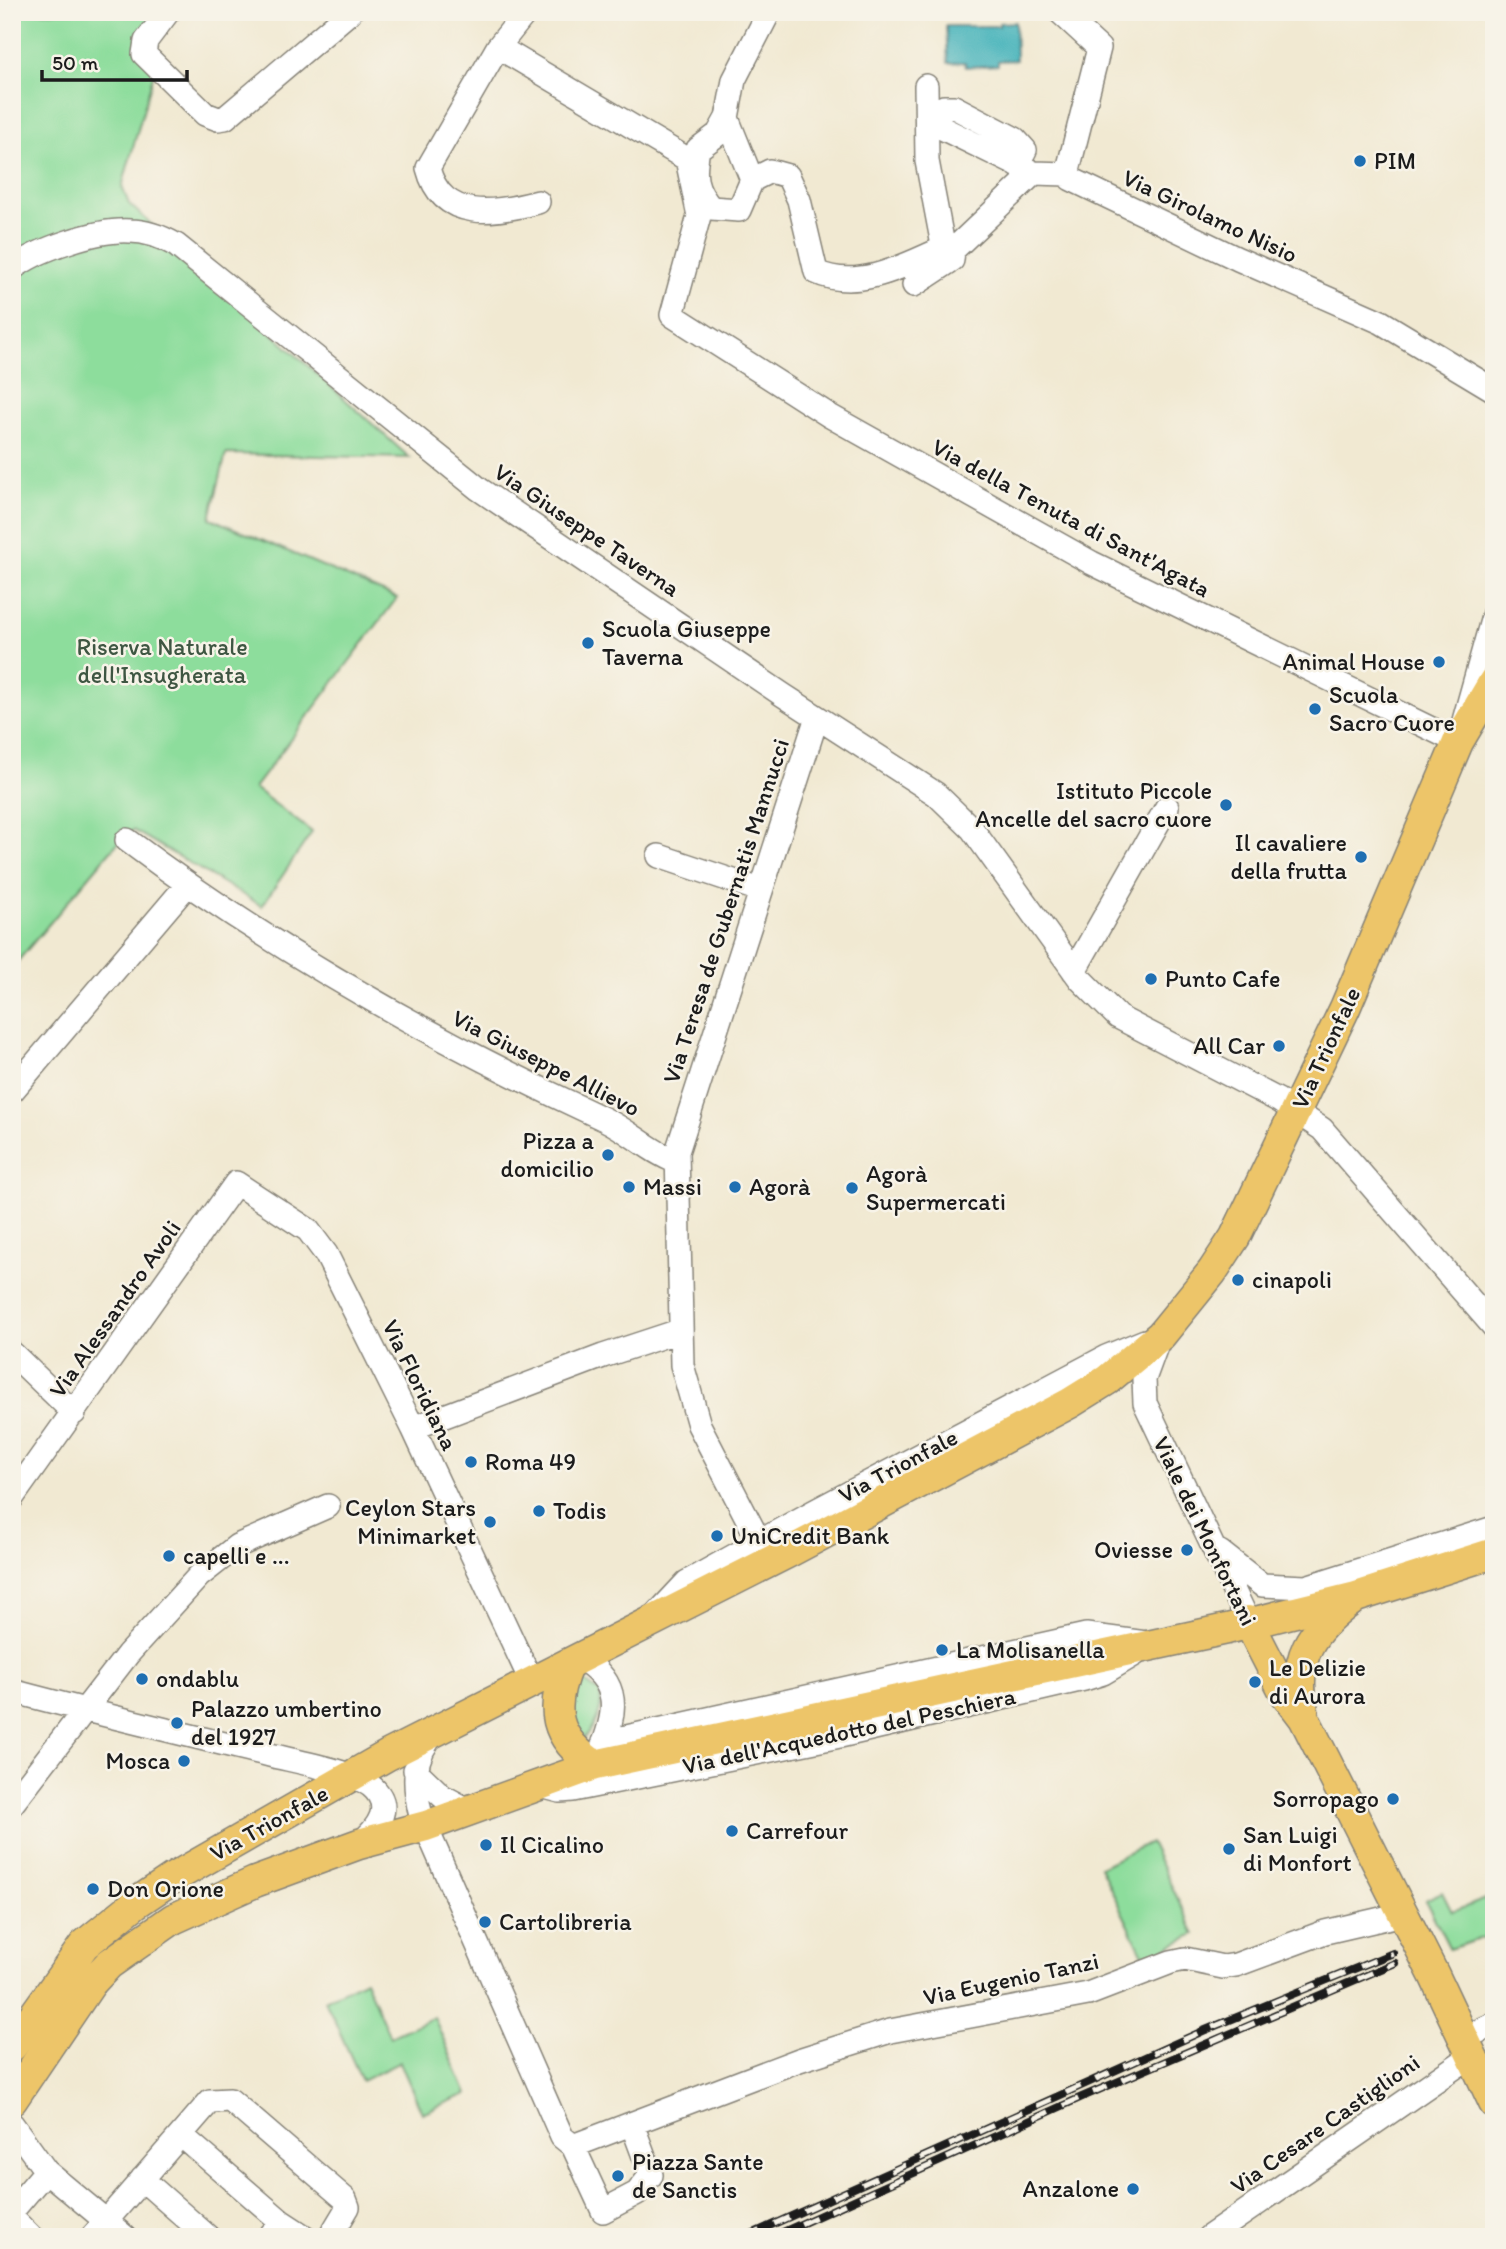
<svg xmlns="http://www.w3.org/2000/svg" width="1506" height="2249" font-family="Itim,sans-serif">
<rect width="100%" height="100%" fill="#f7f3e8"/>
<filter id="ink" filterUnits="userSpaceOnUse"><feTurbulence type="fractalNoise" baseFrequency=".0143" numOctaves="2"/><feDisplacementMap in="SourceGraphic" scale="14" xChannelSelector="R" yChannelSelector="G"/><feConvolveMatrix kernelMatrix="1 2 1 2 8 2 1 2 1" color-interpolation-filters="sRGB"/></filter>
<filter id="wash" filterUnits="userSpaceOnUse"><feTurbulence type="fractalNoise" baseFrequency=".00686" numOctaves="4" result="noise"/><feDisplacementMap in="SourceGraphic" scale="28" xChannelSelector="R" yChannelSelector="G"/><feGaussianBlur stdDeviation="1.57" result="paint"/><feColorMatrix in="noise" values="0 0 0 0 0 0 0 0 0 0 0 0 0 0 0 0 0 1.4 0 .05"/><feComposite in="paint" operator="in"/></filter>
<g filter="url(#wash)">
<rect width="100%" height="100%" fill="#f1e9d2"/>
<!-- green -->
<path fill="#8ddd9c" stroke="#547c5c" stroke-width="2" d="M 12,12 L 156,12 L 153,76 L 122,187 L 129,204 L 410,458 L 226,454 L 210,518 L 397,598 L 254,788 L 312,832 L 262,906 L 133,830 L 113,848 L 12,968 Z
M 580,1678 L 600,1693 C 603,1715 594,1726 581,1743 C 571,1719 568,1701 580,1678 Z
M 1150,1842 L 1195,1934 L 1145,1959 L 1100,1867 Z
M 1442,1892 L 1452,1912 L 1494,1896 L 1494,1934 L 1450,1949 L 1425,1900 Z
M 365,1980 L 390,2037 L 434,2017 L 467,2094 L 422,2113 L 400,2062 L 362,2081 L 325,2000 Z"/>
<!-- water -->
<path fill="#41b1b9" stroke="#2e666a" stroke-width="2" d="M 1015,22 L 1016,60 L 998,61 L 998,65 L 966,67 L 965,62 L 948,63 L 946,26 L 999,26 L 999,23 Z"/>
</g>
<g filter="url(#ink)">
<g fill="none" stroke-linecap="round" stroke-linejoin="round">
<defs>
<path id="minor" d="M 168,12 L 146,41 L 144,54 L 205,114 L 218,119 L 225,118 L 350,12
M 526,12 L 498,47 L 428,168 C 442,223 496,213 538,202
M 769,12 L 734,80 L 727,118 L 718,134 L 698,149 C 693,175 694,188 711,208 L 739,210 L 752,180 L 770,171 L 788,176 L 799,200 L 816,272 C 858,292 908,264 946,247
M 1060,12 L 1099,48 L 1068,170 L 1071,179 L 1238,259 L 1381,322 L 1494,390
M 498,47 L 687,159 L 699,216 L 672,315 L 830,416 L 1092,563 L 1458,742 L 1494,613
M 926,86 L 927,161 L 942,240 L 953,250 L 1034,173 L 1067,174
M 727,118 L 752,180
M 1017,165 L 1025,150 L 1015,139 L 954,107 L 944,107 L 938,116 L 939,123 L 944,129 L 1034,173
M 12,269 C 37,249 98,229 130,231 C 147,231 162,237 176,245 L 479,489 L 783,695 L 936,794 L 972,829 L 1080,979 L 1118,1017 L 1278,1100 L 1322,1129 L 1494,1327
M 914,285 L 952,260 L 953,250
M 127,840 C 276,952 436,1041 604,1119 C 630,1131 650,1152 677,1162
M 659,856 L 760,890
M 1074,971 L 1167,807
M 12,1091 L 187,885
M 1159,1338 L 1144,1379 L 1145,1403 L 1248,1621
M 12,1353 L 74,1413
M 413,1428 L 603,1356 L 679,1331
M 12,1498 L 236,1183 L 308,1230 L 326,1254 L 413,1428 L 532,1683
M 760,1543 L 699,1425 L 682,1365 L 677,1152 L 817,717
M 1220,1552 L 1262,1585 L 1306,1587 L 1494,1528
M 657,1614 L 687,1582 L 813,1512 L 1106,1357 L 1145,1341
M 580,1658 C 622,1683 617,1712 600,1753
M 12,1691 C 98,1714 184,1734 270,1755 C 294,1761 355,1772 371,1786 C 395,1806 378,1828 360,1843
M 435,1732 C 412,1757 413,1784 421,1816 L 562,2137 L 573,2146
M 604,1742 L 1086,1635 L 1146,1643
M 415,1770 L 442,1796 L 468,1810
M 537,1785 L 560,1791 L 573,1790 L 840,1736 L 1084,1679 L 1103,1673 L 1135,1654
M 12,1804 L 128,1654 L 199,1576 L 237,1546 L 328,1506
M 1464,2038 L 1494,2024
M 12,2124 L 46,2171
M 632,2124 L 651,2175 L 637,2193 L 603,2211 L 573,2146 L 799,2060 L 890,2031 L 1088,1994 L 1171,1962 L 1185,1959 L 1223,1967 L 1236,1965 L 1325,1932 L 1403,1914
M 181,2135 L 282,2222 L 269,2237
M 142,2179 L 208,2237
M 12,2211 L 46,2171 L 106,2221 L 210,2101 L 230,2100 L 345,2199 L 348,2207 L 330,2237
M 12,2218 L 31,2237
M 282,2222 L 305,2237
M 92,2237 L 106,2221 L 125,2237
M 1209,2237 L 1471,2056"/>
<path id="major" d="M 1248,1621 L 1285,1693 L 1304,1718 L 1434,1975 L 1494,2103
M 568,1664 C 549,1709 554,1738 595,1765
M 1303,1711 C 1292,1657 1310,1631 1352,1600
M 12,2046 L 84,1945 L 136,1903 L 173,1878 L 388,1755 L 789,1552 L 1070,1403 L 1107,1380 L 1161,1335 L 1212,1272 L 1235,1237 L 1345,1008 L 1458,742 L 1494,681
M 12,2100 L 91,1983 L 109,1964 L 173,1919 L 255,1882 L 359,1844 L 426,1826 L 595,1765 L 1227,1629 L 1356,1597 L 1494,1553"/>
</defs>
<!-- minor casing -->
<use href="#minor" stroke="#868277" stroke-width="26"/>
<!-- major casing -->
<use href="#major" stroke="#868277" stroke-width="33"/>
<!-- minor -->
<use href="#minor" stroke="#fff" stroke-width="23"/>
<!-- major -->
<use href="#major" stroke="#edc569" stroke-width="30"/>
<defs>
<path id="rail" d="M 745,2237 L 1203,2031 L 1393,1953
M 772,2237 L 1082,2097 L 1395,1963"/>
</defs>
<!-- rail casing -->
<use href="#rail" stroke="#1c1c1c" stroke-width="8"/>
<!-- rail -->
<use href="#rail" stroke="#f7f3e8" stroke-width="5" stroke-dasharray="16" stroke-linecap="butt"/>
</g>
</g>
<!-- markers -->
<g fill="#1f6fb2" stroke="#f7f3e8" stroke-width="2.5">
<circle cx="1360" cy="161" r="7"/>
<circle cx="588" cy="643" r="7"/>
<circle cx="1439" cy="662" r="7"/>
<circle cx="1315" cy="709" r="7"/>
<circle cx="1226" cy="805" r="7"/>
<circle cx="1361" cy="857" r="7"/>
<circle cx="1151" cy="979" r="7"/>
<circle cx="1279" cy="1046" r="7"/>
<circle cx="608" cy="1155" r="7"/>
<circle cx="629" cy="1187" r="7"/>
<circle cx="735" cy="1187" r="7"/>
<circle cx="852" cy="1188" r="7"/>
<circle cx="1238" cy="1280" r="7"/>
<circle cx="471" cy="1462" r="7"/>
<circle cx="539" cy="1511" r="7"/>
<circle cx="490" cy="1522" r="7"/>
<circle cx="717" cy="1536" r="7"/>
<circle cx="1187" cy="1550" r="7"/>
<circle cx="169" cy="1556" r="7"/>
<circle cx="942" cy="1650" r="7"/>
<circle cx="142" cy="1679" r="7"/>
<circle cx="1255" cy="1682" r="7"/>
<circle cx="177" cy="1723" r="7"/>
<circle cx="184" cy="1761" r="7"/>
<circle cx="1393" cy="1799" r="7"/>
<circle cx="732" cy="1831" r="7"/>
<circle cx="486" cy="1845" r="7"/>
<circle cx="1229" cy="1849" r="7"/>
<circle cx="93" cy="1889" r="7"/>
<circle cx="485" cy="1922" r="7"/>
<circle cx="618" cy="2176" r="7"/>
<circle cx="1133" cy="2189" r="7"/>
</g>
<g text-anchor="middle" stroke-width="5" stroke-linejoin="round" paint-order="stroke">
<!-- poi labels -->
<g font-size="24" fill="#1c1c1c" stroke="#f7f3e8" text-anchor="start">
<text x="1374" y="169">PIM</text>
<text x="602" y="637">Scuola Giuseppe<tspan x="602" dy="28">Taverna</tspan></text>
<text x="1425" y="670" text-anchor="end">Animal House</text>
<text x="1329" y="703">Scuola<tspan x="1329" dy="28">Sacro Cuore</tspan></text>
<text x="1212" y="799" text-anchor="end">Istituto Piccole<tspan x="1212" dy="28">Ancelle del sacro cuore</tspan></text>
<text x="1347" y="851" text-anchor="end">Il cavaliere<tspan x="1347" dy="28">della frutta</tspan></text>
<text x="1165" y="987">Punto Cafe</text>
<text x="1265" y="1054" text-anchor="end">All Car</text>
<text x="594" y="1149" text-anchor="end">Pizza a<tspan x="594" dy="28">domicilio</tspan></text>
<text x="866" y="1182">Agorà<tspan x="866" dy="28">Supermercati</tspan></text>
<text x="643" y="1195">Massi</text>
<text x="749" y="1195">Agorà</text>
<text x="1252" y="1288">cinapoli</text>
<text x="485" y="1470">Roma 49</text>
<text x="476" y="1516" text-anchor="end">Ceylon Stars<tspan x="476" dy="28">Minimarket</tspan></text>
<text x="553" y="1519">Todis</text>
<text x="731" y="1544">UniCredit Bank</text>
<text x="1173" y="1558" text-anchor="end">Oviesse</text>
<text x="183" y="1564">capelli e ...</text>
<text x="956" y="1658">La Molisanella</text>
<text x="1269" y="1676">Le Delizie<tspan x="1269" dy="28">di Aurora</tspan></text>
<text x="156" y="1687">ondablu</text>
<text x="191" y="1717">Palazzo umbertino<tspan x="191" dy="28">del 1927</tspan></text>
<text x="170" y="1769" text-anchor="end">Mosca</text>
<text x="1379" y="1807" text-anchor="end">Sorropago</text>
<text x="746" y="1839">Carrefour</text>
<text x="1243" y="1843">San Luigi<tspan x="1243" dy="28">di Monfort</tspan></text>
<text x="500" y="1853">Il Cicalino</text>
<text x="107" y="1897">Don Orione</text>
<text x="499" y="1930">Cartolibreria</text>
<text x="632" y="2170">Piazza Sante<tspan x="632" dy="28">de Sanctis</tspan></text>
<text x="1119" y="2197" text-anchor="end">Anzalone</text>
</g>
<!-- street labels -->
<g font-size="24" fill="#1c1c1c" stroke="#f7f3e8">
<text transform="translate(1210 216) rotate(25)" y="8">Via Girolamo Nisio</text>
<text transform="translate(1071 518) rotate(28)" y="8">Via della Tenuta di Sant'Agata</text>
<text transform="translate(587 530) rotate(34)" y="8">Via Giuseppe Taverna</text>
<text transform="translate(726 911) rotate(-72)" y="8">Via Teresa de Gubernatis Mannucci</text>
<text transform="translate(1326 1048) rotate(-65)" y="8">Via Trionfale</text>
<text transform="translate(546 1063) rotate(27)" y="8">Via Giuseppe Allievo</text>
<text transform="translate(115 1309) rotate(-55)" y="8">Via Alessandro Avoli</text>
<text transform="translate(420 1385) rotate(64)" y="8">Via Floridiana</text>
<text transform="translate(898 1466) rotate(-28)" y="8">Via Trionfale</text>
<text transform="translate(1205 1531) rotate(64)" y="8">Viale dei Monfortani</text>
<text transform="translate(849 1731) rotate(-12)" y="8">Via dell'Acquedotto del Peschiera</text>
<text transform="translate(269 1823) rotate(-29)" y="8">Via Trionfale</text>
<text transform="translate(1011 1979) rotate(-12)" y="8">Via Eugenio Tanzi</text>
<text transform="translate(1325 2124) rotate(-35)" y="8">Via Cesare Castiglioni</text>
</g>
<!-- park labels -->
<g font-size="24" fill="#3e5642" stroke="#f7f3e8">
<text x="162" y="655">Riserva Naturale<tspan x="162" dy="28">dell'Insugherata</tspan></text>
</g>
</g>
<!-- margin -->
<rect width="1506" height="2249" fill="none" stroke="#f7f3e8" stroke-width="42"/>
<!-- scale -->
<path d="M42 70v10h145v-10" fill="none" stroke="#1c1c1c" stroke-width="3.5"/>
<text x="52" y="70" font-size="21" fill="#1c1c1c" stroke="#f7f3e8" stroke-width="5" paint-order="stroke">50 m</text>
</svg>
